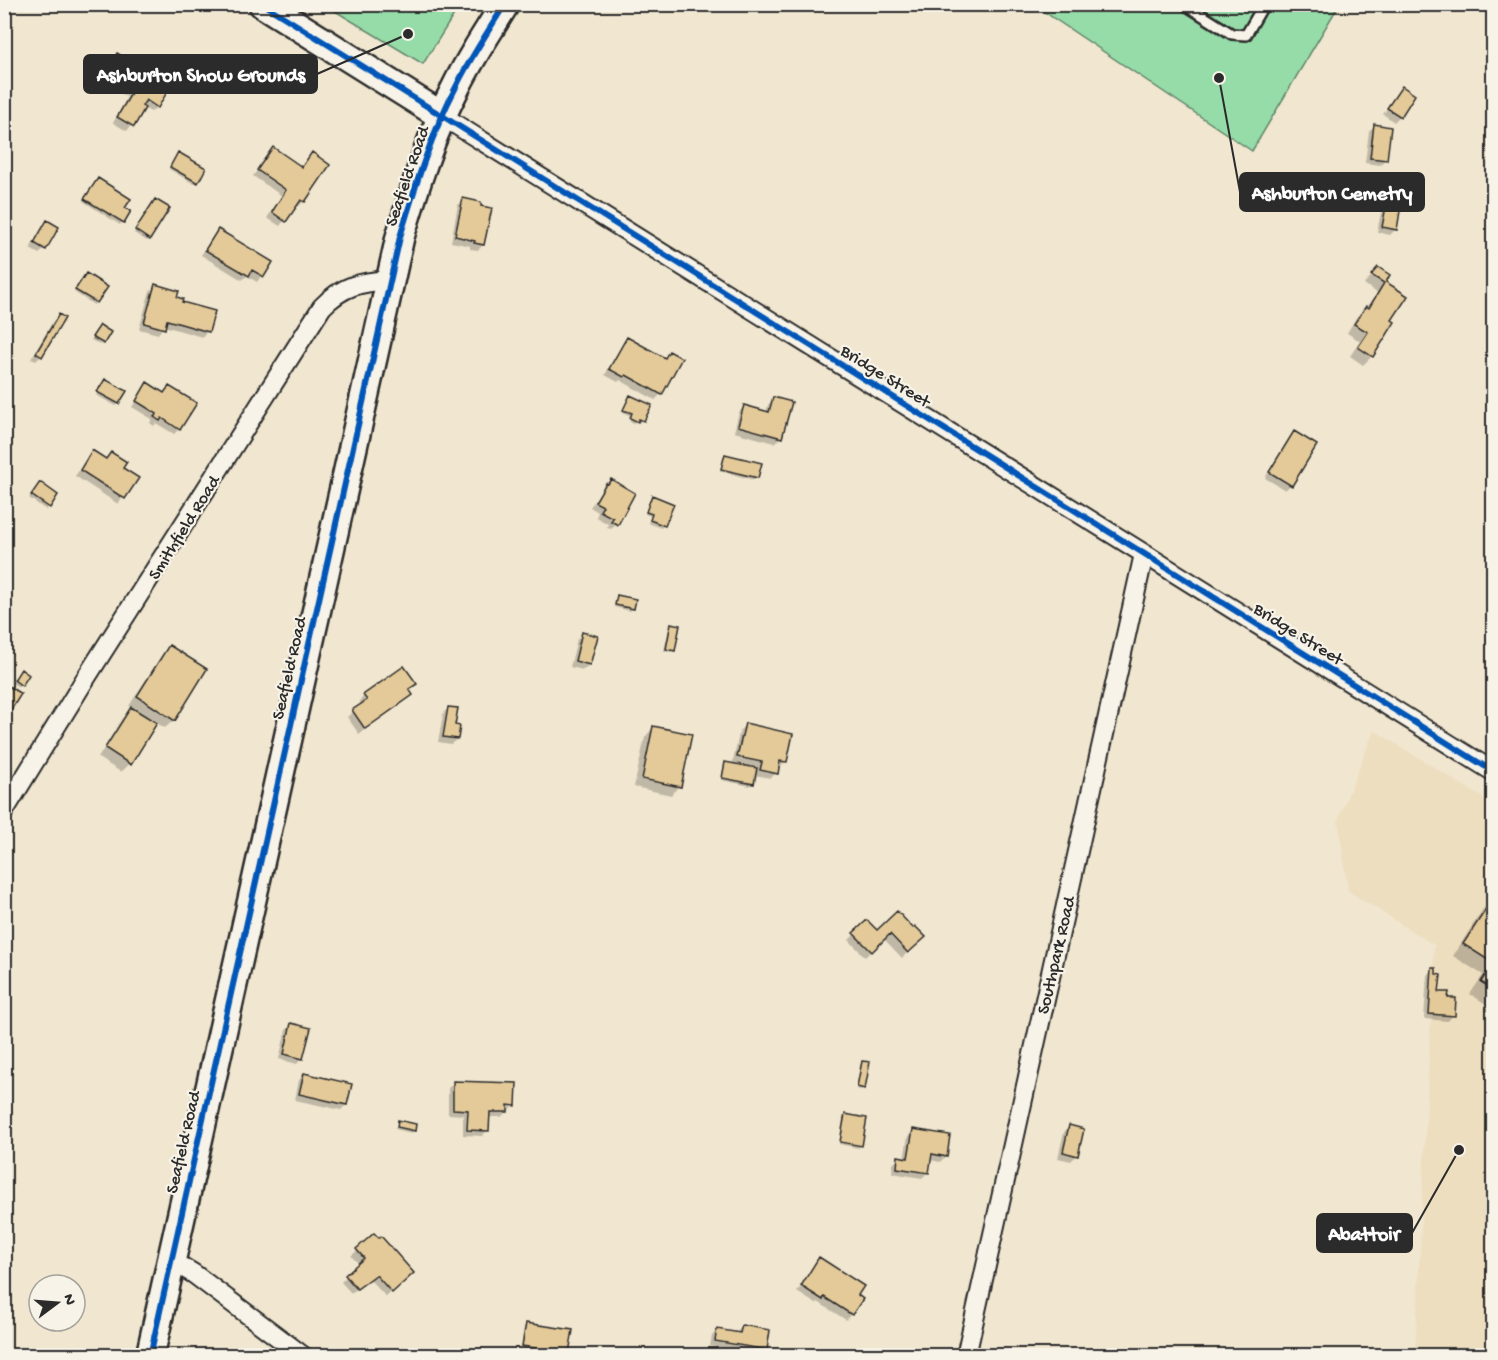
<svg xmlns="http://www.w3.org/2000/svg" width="1498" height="1360" font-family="'Gochi Hand',sans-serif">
<rect width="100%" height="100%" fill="#f1e7d0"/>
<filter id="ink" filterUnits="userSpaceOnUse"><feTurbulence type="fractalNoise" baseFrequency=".0167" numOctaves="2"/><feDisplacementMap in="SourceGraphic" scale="12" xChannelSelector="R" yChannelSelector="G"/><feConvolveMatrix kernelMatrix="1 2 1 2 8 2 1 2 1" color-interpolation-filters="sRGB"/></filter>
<g filter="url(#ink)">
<!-- built -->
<path fill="#eddec0" d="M 1374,730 L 1493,804 L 1493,1355 L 1415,1355 L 1434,945 L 1348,891 L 1338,820 Z"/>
<!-- green -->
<path fill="#96dca9" stroke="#60846a" stroke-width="1.5" d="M 325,5 L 460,5 L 423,64 Z
M 1034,5 L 1339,5 L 1252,151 Z"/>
<!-- shadow -->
<path fill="#0003" d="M 118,55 L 157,107 L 151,112 L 143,108 L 127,131 L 113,123 L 127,97 L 100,82 L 112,61 Z
M 1402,88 L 1400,116 L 1394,122 L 1383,114 Z
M 1374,126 L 1385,159 L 1380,165 L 1365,163 L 1369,131 Z
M 273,149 L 301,168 L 312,154 L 328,165 L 304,201 L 298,207 L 296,205 L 280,226 L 267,218 L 282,196 L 253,176 Z
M 176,156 L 196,182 L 194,184 L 169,169 Z
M 96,182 L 129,212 L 120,225 L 83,201 Z
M 1388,197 L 1396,229 L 1390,235 L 1377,232 L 1383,203 Z
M 464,200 L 483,245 L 478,250 L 470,249 L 470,246 L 451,242 L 458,205 Z
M 153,203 L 149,239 L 147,241 L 134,233 Z
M 47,222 L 45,249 L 39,254 L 30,249 L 42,227 Z
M 218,231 L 270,263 L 257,282 L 247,276 L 242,280 L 201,255 Z
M 1378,269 L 1388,275 L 1384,283 L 1405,297 L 1372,356 L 1363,365 L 1350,356 L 1360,341 L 1347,333 L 1357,316 L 1367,308 L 1377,293 L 1364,284 Z
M 84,277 L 96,302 L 94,305 L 74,292 Z
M 156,286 L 181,303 L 208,331 L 202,337 L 164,326 L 158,334 L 139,329 L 150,291 Z
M 59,316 L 41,356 L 36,361 L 31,359 L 53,321 Z
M 98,329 L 103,343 L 101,345 L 91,340 Z
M 627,339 L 664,359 L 670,353 L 661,394 L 655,400 L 620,380 L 618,382 L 605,375 L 622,344 Z
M 103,383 L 118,403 L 116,406 L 96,395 Z
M 148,384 L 179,429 L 174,434 L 156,423 L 154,426 L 150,423 L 152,419 L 132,407 Z
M 628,399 L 643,420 L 641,422 L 637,421 L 634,423 L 629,421 L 631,416 L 622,412 Z
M 773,399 L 781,437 L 775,443 L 734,432 L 739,412 L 744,407 L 766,413 L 768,405 Z
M 1295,433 L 1291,485 L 1285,490 L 1265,478 L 1289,438 Z
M 92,452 L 105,459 L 111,453 L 121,469 L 136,479 L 118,504 L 75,476 Z
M 725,456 L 757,477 L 754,480 L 720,471 Z
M 606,485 L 616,524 L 611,529 L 607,527 L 608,524 L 596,517 L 598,512 L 590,507 Z
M 38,486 L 56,496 L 46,510 L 29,498 Z
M 653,497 L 664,525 L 661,528 L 648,523 L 651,516 L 645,514 Z
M 618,596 L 633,608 L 630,611 L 614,607 Z
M 671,625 L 673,650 L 671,652 L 664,651 L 669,627 Z
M 583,634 L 589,665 L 583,670 L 570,667 L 577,639 Z
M 169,647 L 174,720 L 165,728 L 155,722 L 129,764 L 121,772 L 98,758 L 123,717 L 132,708 L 129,706 L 161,656 Z
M 19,673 L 27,676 L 19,687 L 12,683 Z
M 415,684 L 408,690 L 411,695 L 406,700 L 359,734 L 347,717 L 361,705 L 359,701 L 364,696 Z
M 448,708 L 457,739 L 451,744 L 438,742 L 443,714 Z
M 745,725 L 786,762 L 780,767 L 777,766 L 776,773 L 771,778 L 754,775 L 750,786 L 721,780 L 724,766 L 726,764 L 732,765 L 740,730 Z
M 653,728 L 679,786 L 671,795 L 634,787 L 645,737 Z
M 1494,899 L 1494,1009 L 1470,994 L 1483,975 L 1453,956 L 1483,909 Z
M 867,922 L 877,932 L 913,930 L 923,937 L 902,958 L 884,939 L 865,957 L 849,940 Z
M 1433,970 L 1438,993 L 1447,999 L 1453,1015 L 1448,1021 L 1424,1019 L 1427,975 Z
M 292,1025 L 302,1058 L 297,1064 L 279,1059 L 286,1030 Z
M 863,1062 L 863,1088 L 861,1090 L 856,1089 L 860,1065 Z
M 305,1074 L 346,1105 L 341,1110 L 295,1100 L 299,1080 Z
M 454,1083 L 515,1105 L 501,1117 L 488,1117 L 488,1130 L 482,1136 L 463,1135 L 463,1115 L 448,1114 L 448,1088 Z
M 846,1116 L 861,1146 L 858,1148 L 839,1144 L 843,1118 Z
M 398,1122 L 414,1130 L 411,1133 L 395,1129 Z
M 1069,1127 L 1077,1155 L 1071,1161 L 1058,1158 L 1064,1132 Z
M 914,1130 L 946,1156 L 940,1162 L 930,1160 L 928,1172 L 922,1178 L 892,1173 L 893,1164 L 899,1158 L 904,1159 L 908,1136 Z
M 374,1235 L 412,1273 L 386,1297 L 370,1280 L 351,1293 L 341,1282 L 359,1264 L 351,1256 Z
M 820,1259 L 856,1296 L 851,1314 L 846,1320 L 818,1302 L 816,1304 L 797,1292 Z
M 526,1325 L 568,1353 L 565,1355 L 521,1348 L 524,1327 Z
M 742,1326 L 766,1349 L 760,1355 L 710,1346 L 712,1336 L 717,1330 L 736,1333 Z"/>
<!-- building -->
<path fill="#e4ca99" stroke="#2b2b2b" stroke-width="1.5" d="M 117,53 L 171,85 L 158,108 L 146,100 L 142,106 L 145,108 L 134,127 L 117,117 L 132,92 L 104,76 Z
M 1402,86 L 1415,95 L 1401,117 L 1387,108 Z
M 1374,124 L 1391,127 L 1387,160 L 1370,158 Z
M 273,147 L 302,167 L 312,152 L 330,165 L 305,202 L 301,200 L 286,222 L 272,212 L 286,190 L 257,170 Z
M 178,152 L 206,168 L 198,183 L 170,167 Z
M 98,178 L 131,199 L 125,208 L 131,211 L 124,223 L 84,199 Z
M 1388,196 L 1402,198 L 1397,230 L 1382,227 Z
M 463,198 L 481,202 L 481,206 L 492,208 L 484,245 L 474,243 L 475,241 L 455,236 Z
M 155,199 L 170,208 L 150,240 L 135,230 Z
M 47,220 L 59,227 L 46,250 L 34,243 Z
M 218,229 L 273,262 L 264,277 L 252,270 L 249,276 L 205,250 Z
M 1378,267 L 1390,275 L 1386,282 L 1408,296 L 1392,320 L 1395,322 L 1373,357 L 1358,347 L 1368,332 L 1354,324 L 1366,306 L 1369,308 L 1384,283 L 1371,275 Z
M 86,273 L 108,287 L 97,303 L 75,290 Z
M 155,284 L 179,291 L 177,297 L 183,299 L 182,302 L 215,311 L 209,332 L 167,320 L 165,329 L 144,323 Z
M 59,314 L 65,318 L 42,357 L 36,353 Z
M 100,325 L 111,332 L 104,344 L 92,337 Z
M 627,337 L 665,358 L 669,351 L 682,358 L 662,395 L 626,375 L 624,377 L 609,369 Z
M 105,379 L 127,391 L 119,404 L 97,392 Z
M 147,382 L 164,393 L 169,386 L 197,403 L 180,430 L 162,418 L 160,421 L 154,417 L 157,414 L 136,401 Z
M 630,395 L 652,405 L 644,421 L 639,419 L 638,422 L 630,418 L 632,413 L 623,410 Z
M 773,397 L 792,402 L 782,438 L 738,426 L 744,405 L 769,412 Z
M 1294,431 L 1317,445 L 1292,486 L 1269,472 Z
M 92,450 L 106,459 L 111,452 L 127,462 L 123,468 L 139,478 L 125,499 L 80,470 Z
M 725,454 L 762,463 L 758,478 L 721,469 Z
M 611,479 L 635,493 L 618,525 L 611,521 L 613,518 L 600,511 L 603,506 L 595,502 L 606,483 L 608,484 Z
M 40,482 L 58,495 L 50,508 L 31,495 Z
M 652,495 L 674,504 L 665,526 L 650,520 L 652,514 L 646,512 Z
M 617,595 L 636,599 L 634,609 L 615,605 Z
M 671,623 L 680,625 L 675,651 L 666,649 Z
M 582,632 L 598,636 L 590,665 L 575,661 Z
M 169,645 L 207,669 L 175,721 L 137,696 Z
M 404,666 L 417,684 L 409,689 L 413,695 L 365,729 L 352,710 L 367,700 L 363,695 Z
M 21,669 L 29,675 L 22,686 L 14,680 Z
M 4,683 L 21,694 L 6,718 L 4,717 Z
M 131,707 L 157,723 L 131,765 L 105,748 Z
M 448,707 L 458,708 L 455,725 L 460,726 L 458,739 L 443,737 Z
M 745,723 L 793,734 L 787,762 L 780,761 L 778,774 L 760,770 L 762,762 L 737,757 Z
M 653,726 L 692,734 L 681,787 L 642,779 Z
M 725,762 L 757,768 L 754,784 L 722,778 Z
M 1494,897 L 1494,990 L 1481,982 L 1493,963 L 1463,944 Z
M 897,911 L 913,928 L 915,926 L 926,937 L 908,953 L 890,934 L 872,952 L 853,933 L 867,920 L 877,930 Z
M 1432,968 L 1436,968 L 1436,974 L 1441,975 L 1439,992 L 1449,992 L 1448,998 L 1456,998 L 1455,1016 L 1429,1014 Z
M 291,1023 L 311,1028 L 303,1059 L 284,1054 Z
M 862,1061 L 870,1062 L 865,1089 L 857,1087 Z
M 304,1073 L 352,1084 L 347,1105 L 299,1094 Z
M 453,1081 L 517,1083 L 516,1106 L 508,1105 L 508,1112 L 490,1112 L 489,1131 L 467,1130 L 468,1110 L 453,1109 Z
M 845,1114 L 867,1118 L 862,1146 L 840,1142 Z
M 398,1120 L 416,1124 L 415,1131 L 397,1127 Z
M 1069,1125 L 1084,1129 L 1078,1156 L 1063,1152 Z
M 913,1129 L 950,1135 L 947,1157 L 932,1154 L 929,1173 L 897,1168 L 898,1156 L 908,1158 Z
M 374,1233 L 379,1238 L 381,1236 L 414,1273 L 392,1293 L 376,1275 L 357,1289 L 345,1275 L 364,1258 L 356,1249 Z
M 819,1257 L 864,1286 L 858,1295 L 863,1299 L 852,1315 L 824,1297 L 823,1300 L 801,1286 Z
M 526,1323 L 573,1330 L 569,1353 L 522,1346 Z
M 742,1325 L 770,1330 L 767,1350 L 715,1341 L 717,1329 L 740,1333 Z"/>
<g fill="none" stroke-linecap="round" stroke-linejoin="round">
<defs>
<path id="lane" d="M 1184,4 L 1232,34 L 1246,35 L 1264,4"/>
<path id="street" d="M 442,116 L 1494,772
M 4,811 L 84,681 L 322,307 C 343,285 361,282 390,280
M 170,1266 L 184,1268 L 194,1274 L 303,1356
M 966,1356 L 1144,554"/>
<path id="secondary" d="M 263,4 L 442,116
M 150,1356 L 400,237 C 415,187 431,134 456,87 C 470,58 488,32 505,4"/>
</defs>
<!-- lane casing -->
<use href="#lane" stroke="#2b2b2b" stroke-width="14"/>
<!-- street casing -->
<use href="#street" stroke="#2b2b2b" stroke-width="22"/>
<!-- secondary casing -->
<use href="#secondary" stroke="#2b2b2b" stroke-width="32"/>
<!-- lane -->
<use href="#lane" stroke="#f7f3e8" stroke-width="9"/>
<!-- street -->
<use href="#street" stroke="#f7f3e8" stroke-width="18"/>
<!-- secondary -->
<use href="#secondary" stroke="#f7f3e8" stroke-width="27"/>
<defs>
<path id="cycleway" d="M 263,4 L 1494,772
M 150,1356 L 400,237 C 415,187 431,134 456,87 C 470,58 488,32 505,4"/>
</defs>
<!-- cycleway casing -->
<use href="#cycleway" stroke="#f7f3e8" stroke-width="10"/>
<!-- cycleway -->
<use href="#cycleway" stroke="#0057b8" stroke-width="6"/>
</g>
</g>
<g text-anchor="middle" stroke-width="4.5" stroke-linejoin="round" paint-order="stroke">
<!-- street labels -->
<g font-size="18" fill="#2b2b2b" stroke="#f7f3e8">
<text transform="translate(406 176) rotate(-71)" y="6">Seafield Road</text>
<text transform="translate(886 375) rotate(32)" y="6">Bridge Street</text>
<text transform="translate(183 527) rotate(-58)" y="6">Smithfield Road</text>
<text transform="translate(1299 633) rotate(32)" y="6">Bridge Street</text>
<text transform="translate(288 668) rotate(-77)" y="6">Seafield Road</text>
<text transform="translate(1055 955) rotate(-77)" y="6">Southpark Road</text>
<text transform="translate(182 1142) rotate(-77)" y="6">Seafield Road</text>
</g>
</g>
<!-- callouts -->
<path fill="none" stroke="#2b2b2b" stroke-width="2" d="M408 34L317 74M1219 78L1240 192M1459 1150L1412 1233"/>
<g fill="#2b2b2b" stroke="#f7f3e8" stroke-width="2">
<circle cx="408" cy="34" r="6"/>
<circle cx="1219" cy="78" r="6"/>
<circle cx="1459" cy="1150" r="6"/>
</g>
<g fill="#2b2b2b" stroke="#2b2b2b" stroke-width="2">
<rect x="84" y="55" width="233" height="38" rx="6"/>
<rect x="1240" y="173" width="184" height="38" rx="6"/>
<rect x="1317" y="1214" width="95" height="38" rx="6"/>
</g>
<g font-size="20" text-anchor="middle" font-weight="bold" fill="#fff">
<text x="201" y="81">Ashburton Show Grounds</text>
<text x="1332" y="199">Ashburton Cemetry</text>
<text x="1364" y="1240">Abattoir</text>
</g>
<!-- margin -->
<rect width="1498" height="1360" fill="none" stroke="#f7f3e8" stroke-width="24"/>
<rect x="12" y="12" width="1474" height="1336" fill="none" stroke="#2b2b2b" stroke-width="2" filter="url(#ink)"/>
<!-- north arrow -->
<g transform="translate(57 1303) rotate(74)"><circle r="28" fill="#f7f3e8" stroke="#a5a39c" stroke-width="1.5"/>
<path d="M0-4.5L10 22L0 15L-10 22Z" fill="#2b2b2b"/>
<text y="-9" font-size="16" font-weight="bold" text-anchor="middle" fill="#2b2b2b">N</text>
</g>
</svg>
